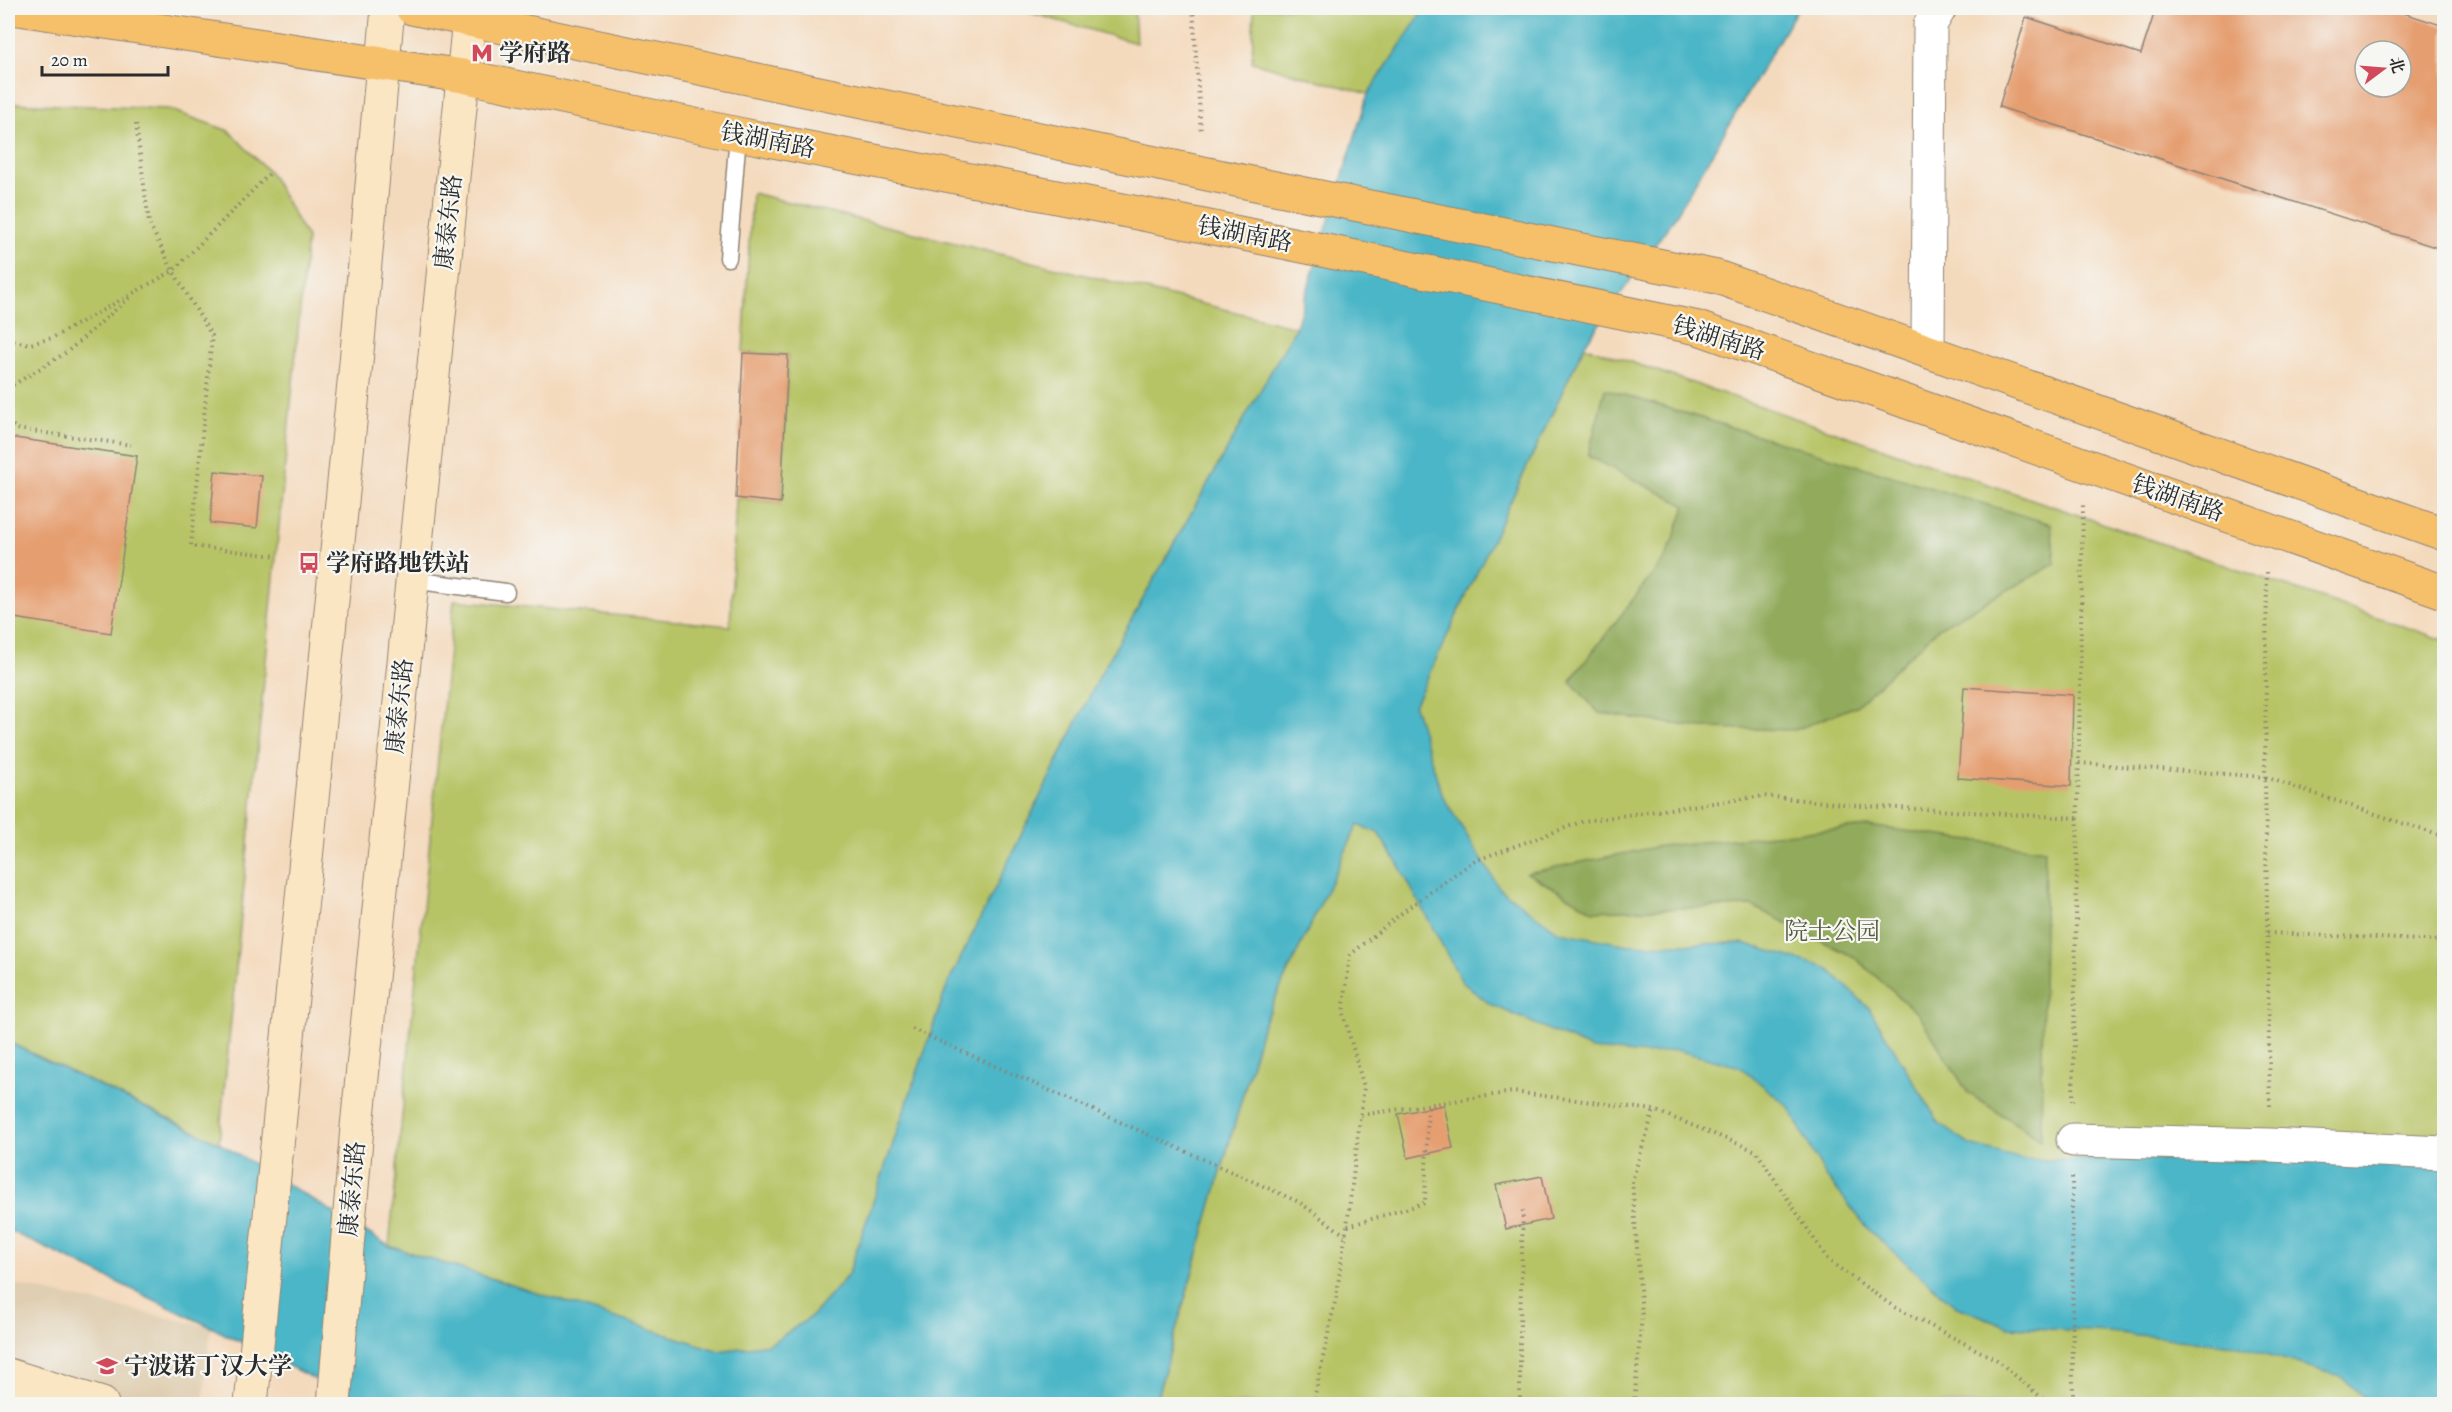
<svg xmlns="http://www.w3.org/2000/svg" width="2452" height="1412" font-family="Alegreya,'Noto Serif SC',serif">
<rect width="100%" height="100%" fill="#f6f6f2"/>
<filter id="ink" filterUnits="userSpaceOnUse"><feTurbulence type="fractalNoise" baseFrequency=".0167" numOctaves="2"/><feDisplacementMap in="SourceGraphic" scale="12" xChannelSelector="R" yChannelSelector="G"/><feConvolveMatrix kernelMatrix="1 2 1 2 8 2 1 2 1" color-interpolation-filters="sRGB"/></filter>
<filter id="wash" filterUnits="userSpaceOnUse"><feTurbulence type="fractalNoise" baseFrequency=".008" numOctaves="4" result="noise"/><feDisplacementMap in="SourceGraphic" scale="24" xChannelSelector="R" yChannelSelector="G"/><feGaussianBlur stdDeviation="1.35" result="paint"/><feColorMatrix in="noise" values="0 0 0 0 0 0 0 0 0 0 0 0 0 0 0 0 0 1.4 0 .05"/><feComposite in="paint" operator="in"/></filter>
<g filter="url(#wash)">
<rect width="100%" height="100%" fill="#f4dabd"/>
<!-- built -->
<path fill="#dfceb1" d="M 8,1283 L 211,1327 L 203,1404 L 8,1404 Z"/>
<!-- green -->
<path fill="#b7c466" stroke="#717848" stroke-width="1.5" d="M 1014,8 L 1134,8 L 1136,43 Z
M 1254,8 L 1425,8 L 1368,94 L 1252,62 Z
M 8,103 L 168,109 L 229,131 L 270,173 L 307,238 L 219,1143 L 8,1042 Z
M 752,193 L 1296,327 L 1099,677 L 947,986 L 848,1275 L 811,1317 L 770,1344 L 719,1351 L 389,1246 L 454,600 L 730,626 L 736,498 L 781,503 L 788,355 L 743,353 Z
M 1584,346 L 2444,640 L 2444,1404 L 1155,1404 L 1263,1024 Z"/>
<!-- forest -->
<path fill="#91aa5b" stroke="#5e6a43" stroke-width="1.5" d="M 1605,389 L 2051,524 L 2055,564 L 1940,627 L 1856,706 L 1795,730 L 1702,728 L 1599,713 L 1570,681 L 1666,557 L 1686,506 L 1588,456 Z
M 1868,826 L 2045,850 L 2041,1140 L 1968,1093 L 1919,1015 L 1854,957 L 1752,906 L 1594,911 L 1527,873 L 1661,846 Z"/>
<!-- water -->
<path fill="#4bb6c7" stroke="#3b7079" stroke-width="1.5" d="M 1425,8 L 1798,8 L 1674,218 L 1584,346 L 1414,706 L 1443,797 L 1500,889 L 1559,932 L 1629,945 L 1743,943 L 1827,968 L 1869,1008 L 1939,1123 L 1970,1145 L 2021,1159 L 2043,1160 L 2138,1159 L 2444,1164 L 2444,1404 L 2371,1404 L 2340,1376 L 2236,1345 L 2109,1332 L 2009,1327 L 1955,1306 L 1870,1231 L 1825,1175 L 1788,1106 L 1740,1067 L 1676,1050 L 1646,1054 L 1592,1049 L 1490,1004 L 1462,982 L 1397,862 L 1378,833 L 1358,825 L 1263,1024 L 1155,1404 L 364,1404 L 211,1327 L 8,1230 L 8,1042 L 219,1143 L 389,1246 L 719,1351 L 770,1344 L 811,1317 L 848,1275 L 947,986 L 1099,677 L 1296,327 L 1368,94 Z"/>
<g id="blocks">
<!-- building -->
<path fill="#e59e6f" fill-rule="evenodd" d="M 2156,8 L 2388,8 L 2444,26 L 2444,250 L 1999,107 L 2026,17 L 2141,54 ZM 2365,51 L 2401,51 L 2401,87 L 2365,87 Z
M 743,353 L 788,355 L 781,503 L 736,498 Z
M 8,437 L 137,456 L 111,633 L 8,617 Z
M 215,471 L 262,476 L 257,528 L 210,523 Z
M 1964,687 L 2073,695 L 2071,786 L 1958,778 Z
M 1444,1105 L 1453,1148 L 1408,1158 L 1398,1114 Z
M 1542,1176 L 1551,1219 L 1506,1229 L 1496,1185 Z"/>
</g>
</g>
<g filter="url(#ink)">
<use href="#blocks" fill-opacity="0" stroke="#908274" stroke-width="1.5"/>
<g fill="none" stroke-linecap="round" stroke-linejoin="round">
<defs>
<path id="lane" d="M 728,258 L 738,134
M 411,580 L 506,592"/>
<path id="street" d="M 1928,351 L 1930,25 L 1940,8
M 2073,1140 L 2270,1145 L 2444,1153"/>
<path id="secondary" d="M 8,1375 L 102,1404
M 251,1404 L 356,363 L 388,8
M 334,1404 L 357,1127 L 469,19 L 467,8"/>
<path id="primary" d="M 12,8 L 463,76 L 738,134 L 1254,236 L 1698,328 L 2444,592
M 412,8 L 1270,187 L 1717,277 L 2444,534"/>
</defs>
<!-- lane casing -->
<use href="#lane" stroke="#908274" stroke-width="19"/>
<!-- street casing -->
<use href="#street" stroke="#908274" stroke-width="35"/>
<!-- secondary casing -->
<use href="#secondary" stroke="#908274" stroke-width="35"/>
<!-- primary casing -->
<use href="#primary" stroke="#908274" stroke-width="35"/>
<!-- path -->
<path stroke="#908274" stroke-width="4" stroke-dasharray="1.5 4.5" stroke-linecap="butt" d="M 1193,8 L 1201,133
M 136,124 L 149,223 L 173,271 L 212,336 L 191,546 L 276,556
M 8,340 L 30,344 L 52,338 L 173,271 L 270,173
M 8,388 L 67,352 L 129,298
M 8,422 L 17,429 L 131,445
M 2079,763 L 2265,777 L 2267,568
M 2267,933 L 2444,941
M 912,1029 L 1299,1202 L 1345,1235
M 2073,1101 L 2083,505
M 2270,1106 L 2265,777 L 2444,837
M 1361,1115 L 1513,1092 L 1654,1110 L 1756,1151 L 1828,1260 L 1894,1307 L 1997,1360 L 2049,1404
M 2072,1177 L 2073,1404
M 1348,1226 L 1425,1203 L 1428,1105
M 1313,1404 L 1336,1297 L 1347,1226 L 1364,1087 L 1343,1013 L 1350,955 L 1408,908 L 1474,861 L 1584,821 L 1763,796 L 1863,806 L 2078,818
M 1520,1404 L 1520,1326 L 1523,1208
M 1634,1404 L 1642,1315 L 1632,1181 L 1654,1110"/>
<!-- lane -->
<use href="#lane" stroke="#fff" stroke-width="16"/>
<!-- street -->
<use href="#street" stroke="#fff" stroke-width="33"/>
<!-- secondary -->
<use href="#secondary" stroke="#fbe6c4" stroke-width="33"/>
<!-- primary -->
<use href="#primary" stroke="#f6c06b" stroke-width="33"/>
</g>
</g>
<!-- icons -->
<defs>
<symbol id="metro-bare" viewBox="-9 -9 18 18"><path d="M-5.5 5V-5H-3L0 0L3-5H5.5V5H3V-.5L0 4L-3-.5V5Z" fill="#d1495b" stroke="#f6f6f2" stroke-width="2.5" paint-order="stroke"/></symbol>
<symbol id="bus-bare" viewBox="-9 -9 18 18"><path d="M-5-6H5V4H4V6H2V4H-2V6H-4V4H-5ZM-3.5-4V0h7V-4ZM-3.5 1.2v1.5H-2V1.2ZM2 1.2v1.5H3.5V1.2Z" fill="#d1495b" stroke="#f6f6f2" stroke-width="2.5" paint-order="stroke"/></symbol>
<symbol id="university-bare" viewBox="-9 -9 18 18"><path d="M0-5L7-2L0 1L-7-2ZM-4 1L0 2.5L4 1V4Q0 6-4 4Z" fill="#d1495b" stroke="#f6f6f2" stroke-width="2.5" paint-order="stroke"/></symbol>
</defs>
<g fill-rule="evenodd">
<use href="#metro-bare" x="467" y="38" width="30" height="30"/>
<use href="#bus-bare" x="294" y="548" width="30" height="30"/>
<use href="#university-bare" x="92" y="1351" width="30" height="30"/>
</g>
<g text-anchor="middle" stroke-width="4.5" stroke-linejoin="round" paint-order="stroke">
<!-- poi labels -->
<g font-size="24" font-weight="bold" fill="#2b2b2b" stroke="#f6f6f2" text-anchor="start">
<text x="499" y="61">学府路</text>
<text x="326" y="571">学府路地铁站</text>
<text x="124" y="1374">宁波诺丁汉大学</text>
</g>
<!-- street labels -->
<g font-size="24" fill="#2b2b2b" stroke="#f6f6f2">
<text transform="translate(768 140) rotate(11)" y="8">钱湖南路</text>
<text transform="translate(448 222) rotate(-84)" y="8">康泰东路</text>
<text transform="translate(1245 234) rotate(11)" y="8">钱湖南路</text>
<text transform="translate(1719 338) rotate(17)" y="8">钱湖南路</text>
<text transform="translate(2178 498) rotate(19)" y="8">钱湖南路</text>
<text transform="translate(399 706) rotate(-84)" y="8">康泰东路</text>
<text transform="translate(352 1189) rotate(-85)" y="8">康泰东路</text>
</g>
<!-- park labels -->
<g font-size="24" fill="#55593d" stroke="#f6f6f2">
<text x="1832" y="939">院士公园</text>
</g>
</g>
<!-- margin -->
<rect width="2452" height="1412" fill="none" stroke="#f6f6f2" stroke-width="30"/>
<!-- north arrow -->
<g transform="translate(2383 69) rotate(74)"><circle r="28" fill="#f6f6f2" stroke="#a5a5a2" stroke-width="1.5"/>
<path d="M0-4.5L10 22L0 15L-10 22Z" fill="#d1495b"/>
<text y="-9" font-size="16" font-weight="bold" text-anchor="middle" fill="#2b2b2b">北</text>
</g>
<!-- scale -->
<path d="M42 66v9h126v-9" fill="none" stroke="#2b2b2b" stroke-width="3"/>
<text x="51" y="66" font-size="18" fill="#2b2b2b" stroke="#f6f6f2" stroke-width="4.5" paint-order="stroke">20 m</text>
</svg>
